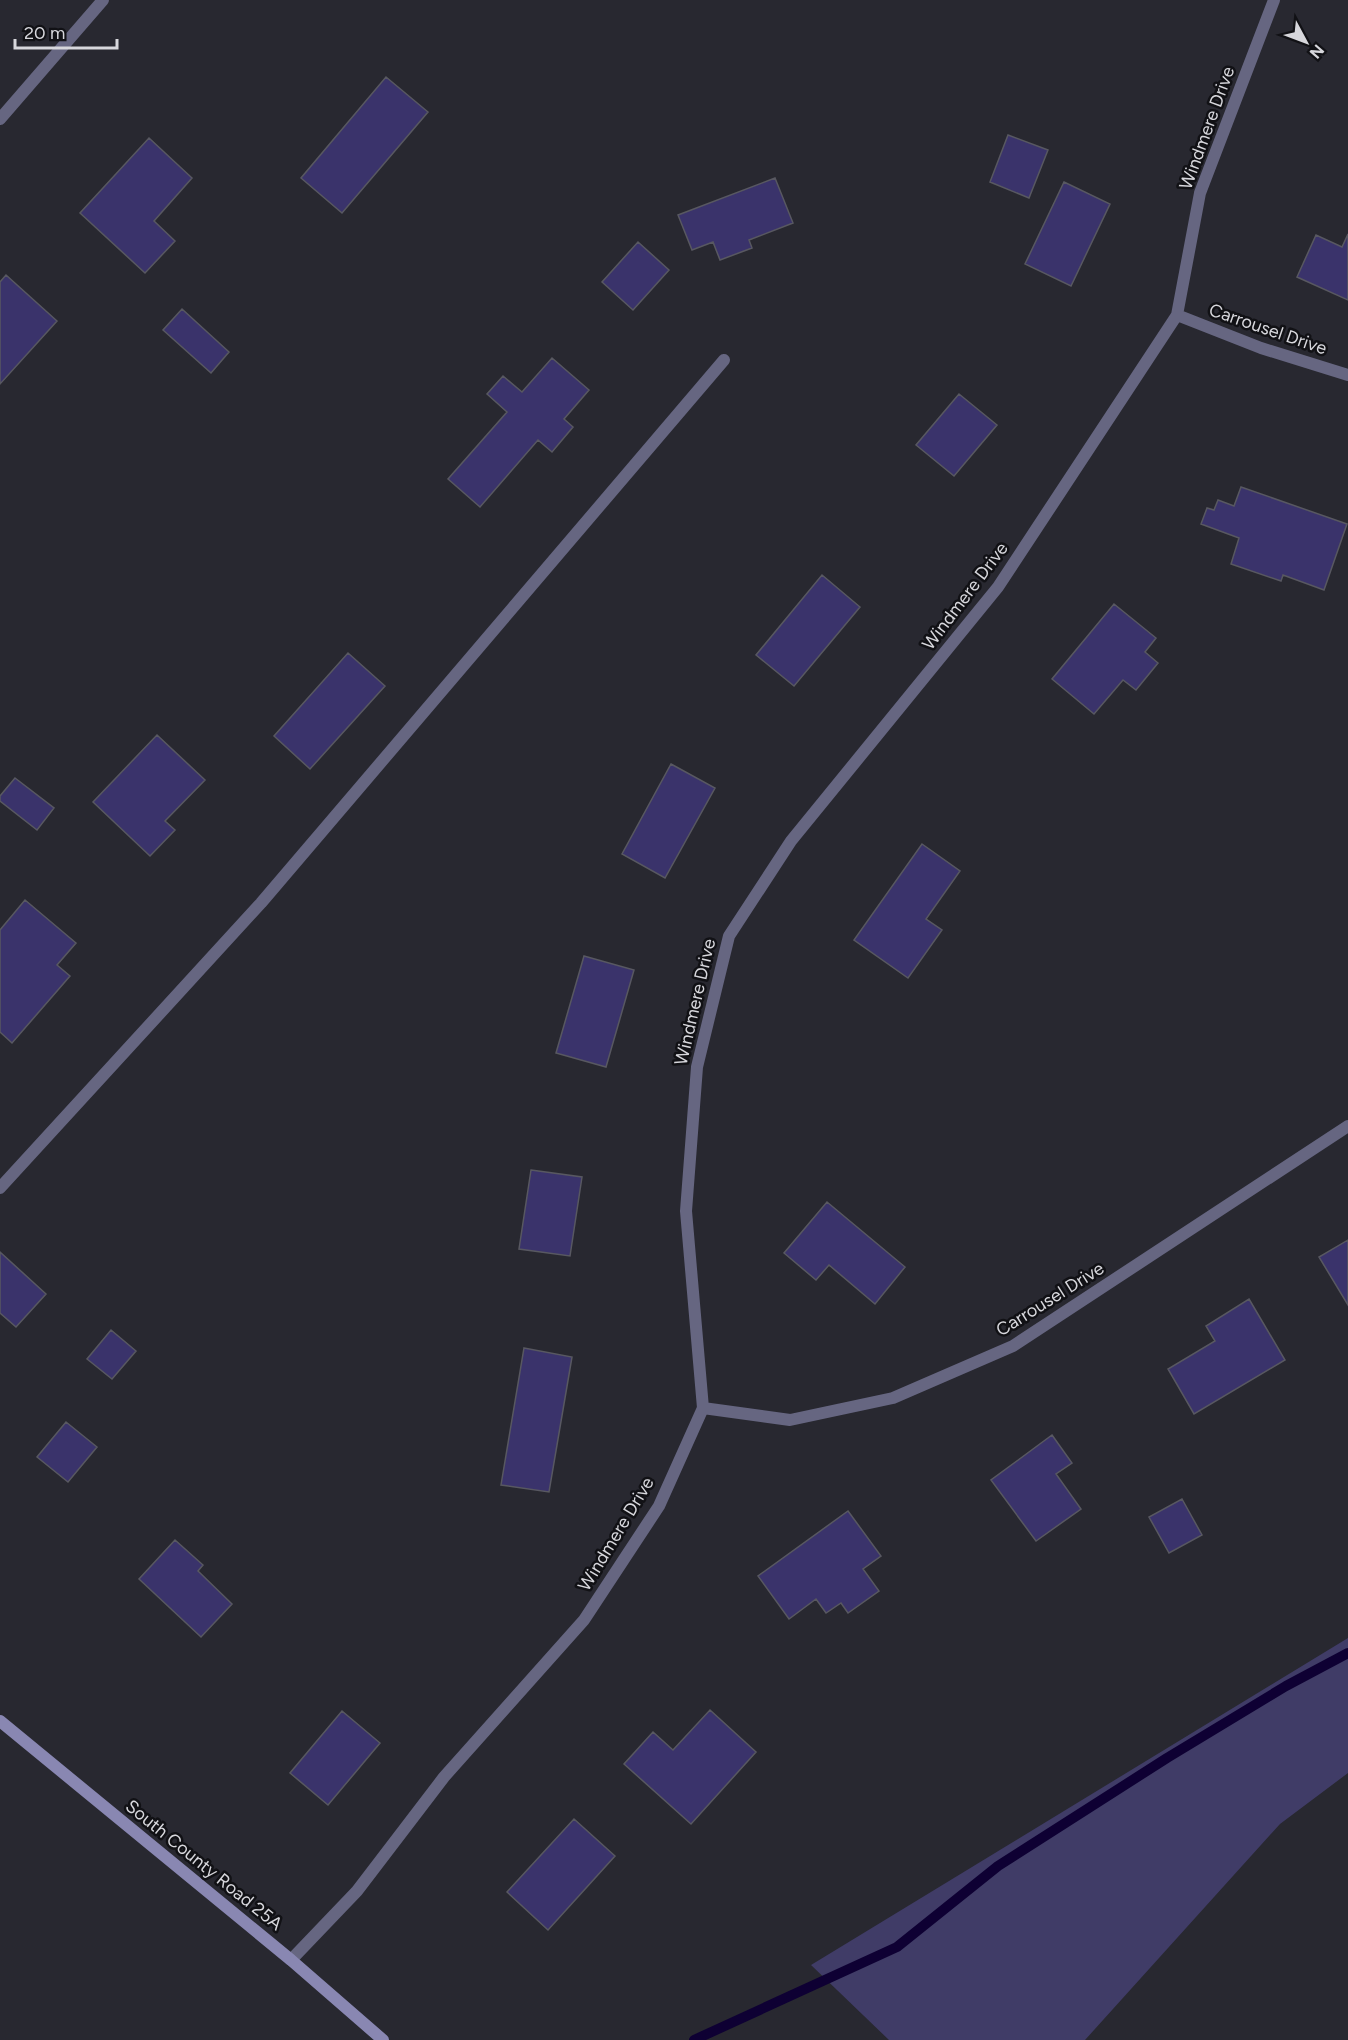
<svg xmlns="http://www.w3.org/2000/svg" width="1348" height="2040" font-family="Figtree,sans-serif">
<rect width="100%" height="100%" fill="#282830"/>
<!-- green -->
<path fill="#403c67" d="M 1348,1638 L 1348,1773 L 1280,1824 L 1085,2040 L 889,2040 L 811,1965 Z"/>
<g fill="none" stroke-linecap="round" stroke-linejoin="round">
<!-- stream -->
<path stroke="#0e0033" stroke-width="10" d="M 694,2040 L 897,1947 L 998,1866 L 1167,1758 L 1286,1686 L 1348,1653"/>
</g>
<!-- building -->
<path fill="#3a336b" stroke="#585861" stroke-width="1.5" d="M 386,77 L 428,112 L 342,213 L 301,178 Z
M 1008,135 L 1048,150 L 1029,198 L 990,182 Z
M 149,138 L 192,178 L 154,221 L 175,241 L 145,273 L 80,213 Z
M 775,178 L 793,223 L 749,240 L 752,248 L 720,260 L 713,242 L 692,250 L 678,215 Z
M 1064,182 L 1110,204 L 1071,286 L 1025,264 Z
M 1348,234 L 1348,300 L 1297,277 L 1316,235 L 1342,247 Z
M 638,242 L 669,270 L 633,310 L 602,282 Z
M 6,275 L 57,321 L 0,384 L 0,282 Z
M 182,309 L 229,352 L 211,373 L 163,330 Z
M 552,358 L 589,390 L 564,419 L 573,427 L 552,452 L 538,440 L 480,507 L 448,479 L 507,412 L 487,394 L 503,376 L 522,392 Z
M 959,394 L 997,425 L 954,476 L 916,445 Z
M 1241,487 L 1347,524 L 1324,590 L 1283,575 L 1281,581 L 1231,564 L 1239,538 L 1201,524 L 1207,508 L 1214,510 L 1218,500 L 1234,506 Z
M 822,575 L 860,607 L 794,686 L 756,655 Z
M 1114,604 L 1156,638 L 1145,652 L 1158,663 L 1136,690 L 1123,680 L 1094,714 L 1052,679 Z
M 348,653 L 385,686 L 310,769 L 274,736 Z
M 157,735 L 205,780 L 165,821 L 175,830 L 150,856 L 93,802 Z
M 671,764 L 715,788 L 665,878 L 622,854 Z
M 15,778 L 54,808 L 37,830 L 0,801 L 0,796 Z
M 922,844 L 960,871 L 926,919 L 942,930 L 908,978 L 854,940 Z
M 25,900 L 76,943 L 57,965 L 70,976 L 12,1043 L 0,1032 L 0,930 Z
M 584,956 L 634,970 L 606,1067 L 556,1053 Z
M 531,1170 L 582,1177 L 570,1256 L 519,1249 Z
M 827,1202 L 905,1267 L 875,1304 L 829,1265 L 816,1280 L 784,1253 Z
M 1348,1240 L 1348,1305 L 1319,1257 Z
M 0,1252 L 46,1294 L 16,1327 L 0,1313 Z
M 1249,1299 L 1285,1360 L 1194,1414 L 1168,1369 L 1215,1341 L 1206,1326 Z
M 111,1330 L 136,1351 L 112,1379 L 87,1359 Z
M 524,1348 L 572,1357 L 549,1492 L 501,1485 Z
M 66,1422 L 97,1447 L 68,1482 L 37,1457 Z
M 1052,1435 L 1072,1463 L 1056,1474 L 1081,1509 L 1036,1541 L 991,1480 Z
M 1182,1499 L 1202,1535 L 1169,1553 L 1149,1517 Z
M 848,1511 L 881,1556 L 863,1569 L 879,1591 L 848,1613 L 841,1603 L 826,1613 L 816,1599 L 789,1619 L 758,1576 Z
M 175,1540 L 203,1565 L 198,1571 L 232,1604 L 201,1637 L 139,1579 Z
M 710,1710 L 756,1752 L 691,1824 L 624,1764 L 653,1732 L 673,1750 Z
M 342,1711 L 380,1743 L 328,1805 L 290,1773 Z
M 574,1819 L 615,1856 L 548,1930 L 507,1892 Z"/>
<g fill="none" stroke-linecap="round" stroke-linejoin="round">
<!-- minor -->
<path stroke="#666681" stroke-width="12" d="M 0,119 L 103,0
M 1177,315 L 1261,348 L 1348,375
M 0,1188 L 261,903 L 724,360
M 703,1408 L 790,1420 L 893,1398 L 1013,1346 L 1348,1126
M 291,1960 L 357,1891 L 444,1777 L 584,1620 L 659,1506 L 703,1408 L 686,1211 L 697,1067 L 729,936 L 791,841 L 998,587 L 1177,315 L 1200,193 L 1274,0"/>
<!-- secondary -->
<path stroke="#8987b2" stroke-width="12" d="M 0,1721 L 291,1960 L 383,2040"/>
</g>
<g text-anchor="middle" stroke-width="5" stroke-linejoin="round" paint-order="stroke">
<!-- street labels -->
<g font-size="18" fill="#d7d7dc" stroke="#111115">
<text transform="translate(1207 128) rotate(-70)" y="6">Windmere Drive</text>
<text transform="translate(1268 329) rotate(19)" y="6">Carrousel Drive</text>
<text transform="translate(965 596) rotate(-53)" y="6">Windmere Drive</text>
<text transform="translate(695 1002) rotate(-77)" y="6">Windmere Drive</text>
<text transform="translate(1050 1299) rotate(-32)" y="6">Carrousel Drive</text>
<text transform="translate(616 1534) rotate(-59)" y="6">Windmere Drive</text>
<text transform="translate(204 1865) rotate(39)" y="6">South County Road 25A</text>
</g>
</g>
<!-- north arrow -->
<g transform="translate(1306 42) rotate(131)" stroke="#111115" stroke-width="4.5" paint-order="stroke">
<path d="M0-4.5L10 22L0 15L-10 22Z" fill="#d7d7dc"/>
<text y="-9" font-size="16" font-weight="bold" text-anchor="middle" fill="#d7d7dc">N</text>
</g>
<!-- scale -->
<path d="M15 39v9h102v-9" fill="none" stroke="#d7d7dc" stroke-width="3"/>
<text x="24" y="39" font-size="18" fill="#d7d7dc" stroke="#111115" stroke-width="4.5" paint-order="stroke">20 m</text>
</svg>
